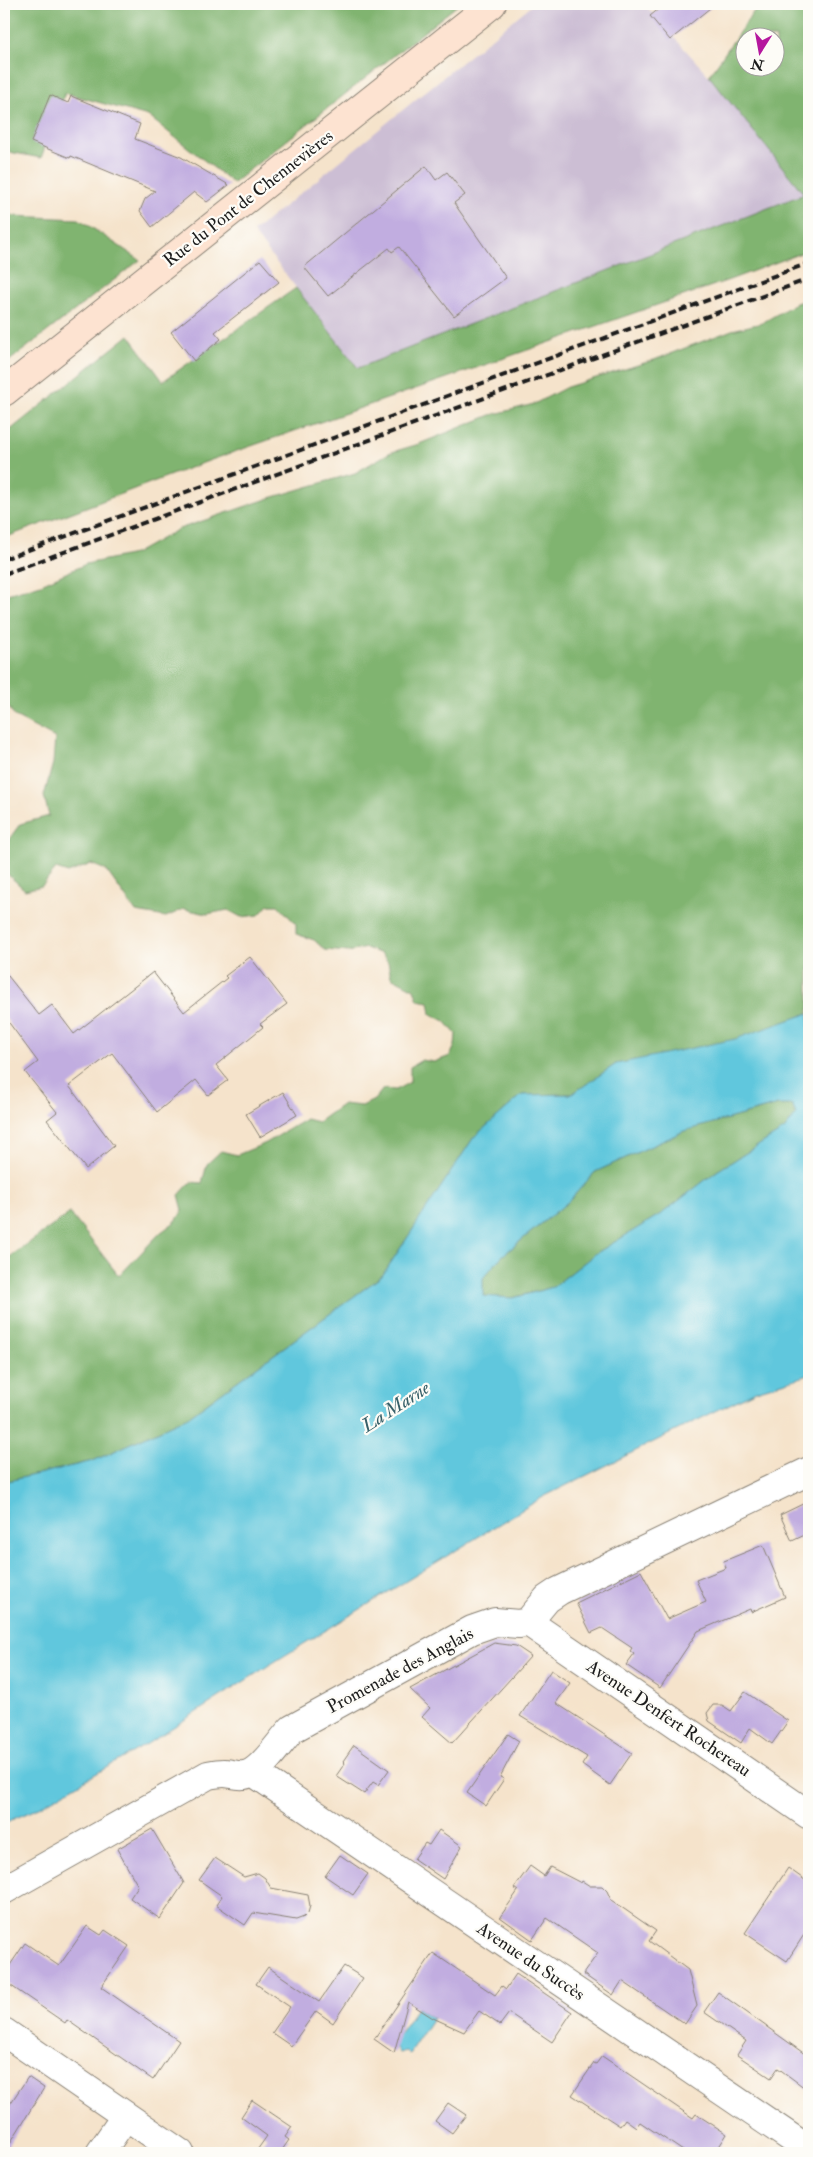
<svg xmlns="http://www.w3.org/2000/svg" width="813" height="2157" font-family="'IM FELL Double Pica',serif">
<rect width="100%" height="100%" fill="#fdfcf7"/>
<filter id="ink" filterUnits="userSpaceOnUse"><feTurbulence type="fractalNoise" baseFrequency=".02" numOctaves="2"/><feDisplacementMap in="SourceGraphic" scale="10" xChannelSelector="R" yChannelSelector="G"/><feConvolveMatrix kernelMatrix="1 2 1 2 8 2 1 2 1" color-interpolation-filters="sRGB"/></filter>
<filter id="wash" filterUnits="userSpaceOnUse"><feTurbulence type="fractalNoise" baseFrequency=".0096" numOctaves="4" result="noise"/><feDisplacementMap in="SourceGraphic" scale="20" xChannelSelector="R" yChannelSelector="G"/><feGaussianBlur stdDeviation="1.12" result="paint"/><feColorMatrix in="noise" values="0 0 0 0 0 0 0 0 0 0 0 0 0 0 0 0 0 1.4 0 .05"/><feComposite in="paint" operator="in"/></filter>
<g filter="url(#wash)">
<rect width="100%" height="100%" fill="#f5e3cb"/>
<!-- industrial -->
<path fill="#ccbed4" d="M 533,4 L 644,4 L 709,76 L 805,194 L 358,368 L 253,232 Z"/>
<!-- forest -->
<path fill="#80b470" stroke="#4e6846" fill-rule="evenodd" d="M 4,4 L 459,4 L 233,183 L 148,116 L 65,93 L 41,158 L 4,151 Z
M 763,4 L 809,4 L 809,250 L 732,279 L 211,460 L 4,538 L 4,435 L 129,335 L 163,381 L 296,288 L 358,368 L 804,194 L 709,76 L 754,11 ZM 746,38 L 776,38 L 776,68 L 746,68 Z
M 4,213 L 15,216 L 79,219 L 140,260 L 4,365 Z
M 809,299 L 809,1013 L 725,1044 L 616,1064 L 572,1094 L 522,1095 L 474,1137 L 382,1276 L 188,1417 L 93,1461 L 4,1482 L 4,1261 L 70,1213 L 119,1276 L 160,1233 L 176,1221 L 183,1210 L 179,1195 L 191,1182 L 202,1183 L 207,1164 L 221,1151 L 237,1155 L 266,1143 L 306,1119 L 318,1122 L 343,1104 L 362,1106 L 374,1100 L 383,1089 L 396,1090 L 410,1082 L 410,1067 L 422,1060 L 434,1062 L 450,1056 L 455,1046 L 456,1034 L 445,1021 L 431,1014 L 429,1002 L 418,1000 L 414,989 L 391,977 L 388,962 L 382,954 L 366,948 L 349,952 L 325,950 L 314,940 L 296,934 L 296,924 L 278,905 L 268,905 L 259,915 L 241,917 L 228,910 L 207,914 L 184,909 L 166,917 L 136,912 L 106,870 L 91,864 L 68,873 L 56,869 L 42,886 L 25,890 L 5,872 L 4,846 L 20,824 L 49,816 L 44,796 L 53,763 L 55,738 L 15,717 L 4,700 L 4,595 L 41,584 L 86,564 L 134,554 L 179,529 L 270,498 L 355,473 L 389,453 L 419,444 L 491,415 L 534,404 L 567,387 L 654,360 L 732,330 L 762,323 L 796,303 Z
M 778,1105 L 792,1105 L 796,1114 L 785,1129 L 717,1171 L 664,1212 L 595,1254 L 553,1287 L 512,1298 L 483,1296 L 483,1278 L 502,1256 L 569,1201 L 595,1172 L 684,1131 Z"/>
<!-- water -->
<path fill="#60c7dd" stroke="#3e727c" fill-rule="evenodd" d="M 809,1013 L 809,1375 L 756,1391 L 543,1497 L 271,1664 L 147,1744 L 32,1811 L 4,1823 L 4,1482 L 93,1461 L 188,1417 L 382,1276 L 474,1137 L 522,1095 L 572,1094 L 616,1064 L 735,1039 ZM 778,1105 L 792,1105 L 796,1114 L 785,1129 L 717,1171 L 664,1212 L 595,1254 L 553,1287 L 513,1298 L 483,1296 L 483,1278 L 502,1256 L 569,1201 L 595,1172 L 684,1131 Z
M 417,2008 L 433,2018 L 409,2054 L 406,2051 L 399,2053 L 393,2043 Z"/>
<g id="blocks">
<!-- building -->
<path fill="#c1ade0" d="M 665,4 L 715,4 L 670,40 L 650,16 Z
M 50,95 L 68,103 L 71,96 L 140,124 L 135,139 L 181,157 L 229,185 L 207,202 L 194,192 L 152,227 L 140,211 L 145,199 L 155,191 L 71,156 L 70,158 L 31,142 Z
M 426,166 L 436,180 L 447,172 L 465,195 L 454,203 L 506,278 L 454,316 L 399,247 L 392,252 L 389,248 L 328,296 L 304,267 Z
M 260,260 L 279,282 L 215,332 L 221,339 L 194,361 L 171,332 Z
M 250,957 L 287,1004 L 260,1024 L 263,1027 L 216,1065 L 228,1080 L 208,1095 L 196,1080 L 157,1112 L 112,1053 L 69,1086 L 114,1146 L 86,1169 L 47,1120 L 57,1112 L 25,1072 L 38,1062 L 4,1016 L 4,971 L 39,1015 L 52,1005 L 74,1034 L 153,972 L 184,1012 L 227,978 L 225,976 Z
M 283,1092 L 297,1115 L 260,1137 L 246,1114 Z
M 809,1501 L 809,1533 L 792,1541 L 780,1515 Z
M 763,1545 L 785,1597 L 751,1612 L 750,1609 L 698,1631 L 660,1688 L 626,1665 L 634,1654 L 630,1651 L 632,1648 L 602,1628 L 591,1633 L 576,1603 L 641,1571 L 667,1619 L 706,1602 L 696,1580 L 726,1568 L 724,1561 Z
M 494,1643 L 516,1646 L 531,1656 L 452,1743 L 422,1717 L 430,1708 L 410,1689 Z
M 551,1670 L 570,1683 L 556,1703 L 632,1753 L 610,1785 L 582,1765 L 587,1757 L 520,1716 Z
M 745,1692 L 788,1721 L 772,1744 L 750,1728 L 741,1743 L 709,1721 L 707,1713 L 713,1705 L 722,1705 L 731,1711 Z
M 508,1734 L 519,1741 L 500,1777 L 504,1779 L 486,1806 L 467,1793 Z
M 354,1745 L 389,1770 L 378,1785 L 373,1782 L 364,1794 L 336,1776 L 345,1763 L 343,1761 Z
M 152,1829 L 184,1883 L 160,1919 L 130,1898 L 138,1886 L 117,1849 Z
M 439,1830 L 462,1846 L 443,1879 L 414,1859 L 425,1843 L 429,1845 Z
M 340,1855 L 368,1874 L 353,1895 L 325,1876 Z
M 215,1858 L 244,1877 L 258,1873 L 265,1878 L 271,1888 L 308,1895 L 310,1906 L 308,1913 L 304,1917 L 296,1920 L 253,1913 L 245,1925 L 216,1905 L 222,1896 L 199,1880 Z
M 530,1866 L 544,1876 L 550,1867 L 581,1883 L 582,1881 L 590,1886 L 602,1886 L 607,1891 L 611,1900 L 656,1931 L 649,1941 L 688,1970 L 697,2006 L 685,2024 L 622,1981 L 613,1995 L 583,1974 L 598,1953 L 547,1918 L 532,1940 L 500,1917 L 518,1891 L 514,1888 Z
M 788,1868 L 809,1883 L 809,1927 L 787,1961 L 745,1933 Z
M 87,1926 L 101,1935 L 105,1930 L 129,1946 L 101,1987 L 179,2041 L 153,2080 L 67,2020 L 65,2023 L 4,1981 L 4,1974 L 25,1943 L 59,1966 Z
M 433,1953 L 495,1995 L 502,1986 L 506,1989 L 516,1974 L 572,2012 L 552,2042 L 509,2013 L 500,2025 L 479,2011 L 464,2032 L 433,2018 L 408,2002 L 394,2053 L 374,2039 Z
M 344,1966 L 363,1978 L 333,2023 L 316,2011 L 291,2046 L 272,2033 L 290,2007 L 256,1984 L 268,1967 L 319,2002 Z
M 718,1992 L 809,2057 L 809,2091 L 778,2068 L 771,2078 L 737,2055 L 746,2041 L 704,2012 Z
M 602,2056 L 693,2118 L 696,2114 L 727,2134 L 715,2153 L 686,2153 L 640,2122 L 636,2127 L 625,2119 L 620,2126 L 572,2095 L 594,2063 L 596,2064 Z
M 28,2077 L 44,2088 L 4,2153 L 4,2113 Z
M 252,2100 L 292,2127 L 285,2137 L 289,2140 L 280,2153 L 255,2153 L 267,2136 L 241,2117 Z
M 448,2103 L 466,2115 L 452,2133 L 435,2121 Z"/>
</g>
</g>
<g filter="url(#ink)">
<use href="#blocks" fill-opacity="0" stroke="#888074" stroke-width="1"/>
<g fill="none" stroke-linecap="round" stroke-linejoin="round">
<defs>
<path id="street" d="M 528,1622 L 809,1815
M 253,1772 L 809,2150
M 4,1890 L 208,1775 C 213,1774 219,1773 224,1773 C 230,1773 237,1776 244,1775 C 261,1773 280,1741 292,1729 L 472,1630 L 495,1622 L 519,1624 L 528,1622 L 547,1599 L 559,1591 L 809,1471
M 4,2032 L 180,2153
M 100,2153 L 125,2117"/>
<path id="secondary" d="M 4,392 L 492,4"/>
</defs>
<!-- street casing -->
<use href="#street" stroke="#888074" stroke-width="30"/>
<!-- secondary casing -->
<use href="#secondary" stroke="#888074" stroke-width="30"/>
<!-- street -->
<use href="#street" stroke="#fff" stroke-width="28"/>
<!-- secondary -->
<use href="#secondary" stroke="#fde3d1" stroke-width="28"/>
<!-- rail -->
<path stroke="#1c1c1c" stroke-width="4" stroke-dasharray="8 4" stroke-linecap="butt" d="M 4,559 L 809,263
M 4,574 L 809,279"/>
</g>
</g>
<g text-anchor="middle" stroke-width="4.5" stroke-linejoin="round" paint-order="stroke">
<!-- street labels -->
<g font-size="18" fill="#1c1c1c" stroke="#fdfcf7">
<text transform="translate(248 198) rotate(-38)" y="6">Rue du Pont de Chennevières</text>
<text transform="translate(400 1670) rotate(-28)" y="6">Promenade des Anglais</text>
<text transform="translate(669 1718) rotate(34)" y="6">Avenue Denfert Rochereau</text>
<text transform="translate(531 1961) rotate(34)" y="6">Avenue du Succès</text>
</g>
<!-- water labels -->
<g font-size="19" font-style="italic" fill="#376069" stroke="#fdfcf7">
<text transform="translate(395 1406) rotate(-33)" y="7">La Marne</text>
</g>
</g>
<!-- margin -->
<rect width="813" height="2157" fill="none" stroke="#fdfcf7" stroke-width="20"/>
<!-- north arrow -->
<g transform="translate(760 52) rotate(191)"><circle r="24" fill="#fdfcf7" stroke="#a3a29f"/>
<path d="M0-4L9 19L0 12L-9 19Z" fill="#b5179e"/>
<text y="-8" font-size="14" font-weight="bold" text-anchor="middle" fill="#1c1c1c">N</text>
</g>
</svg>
